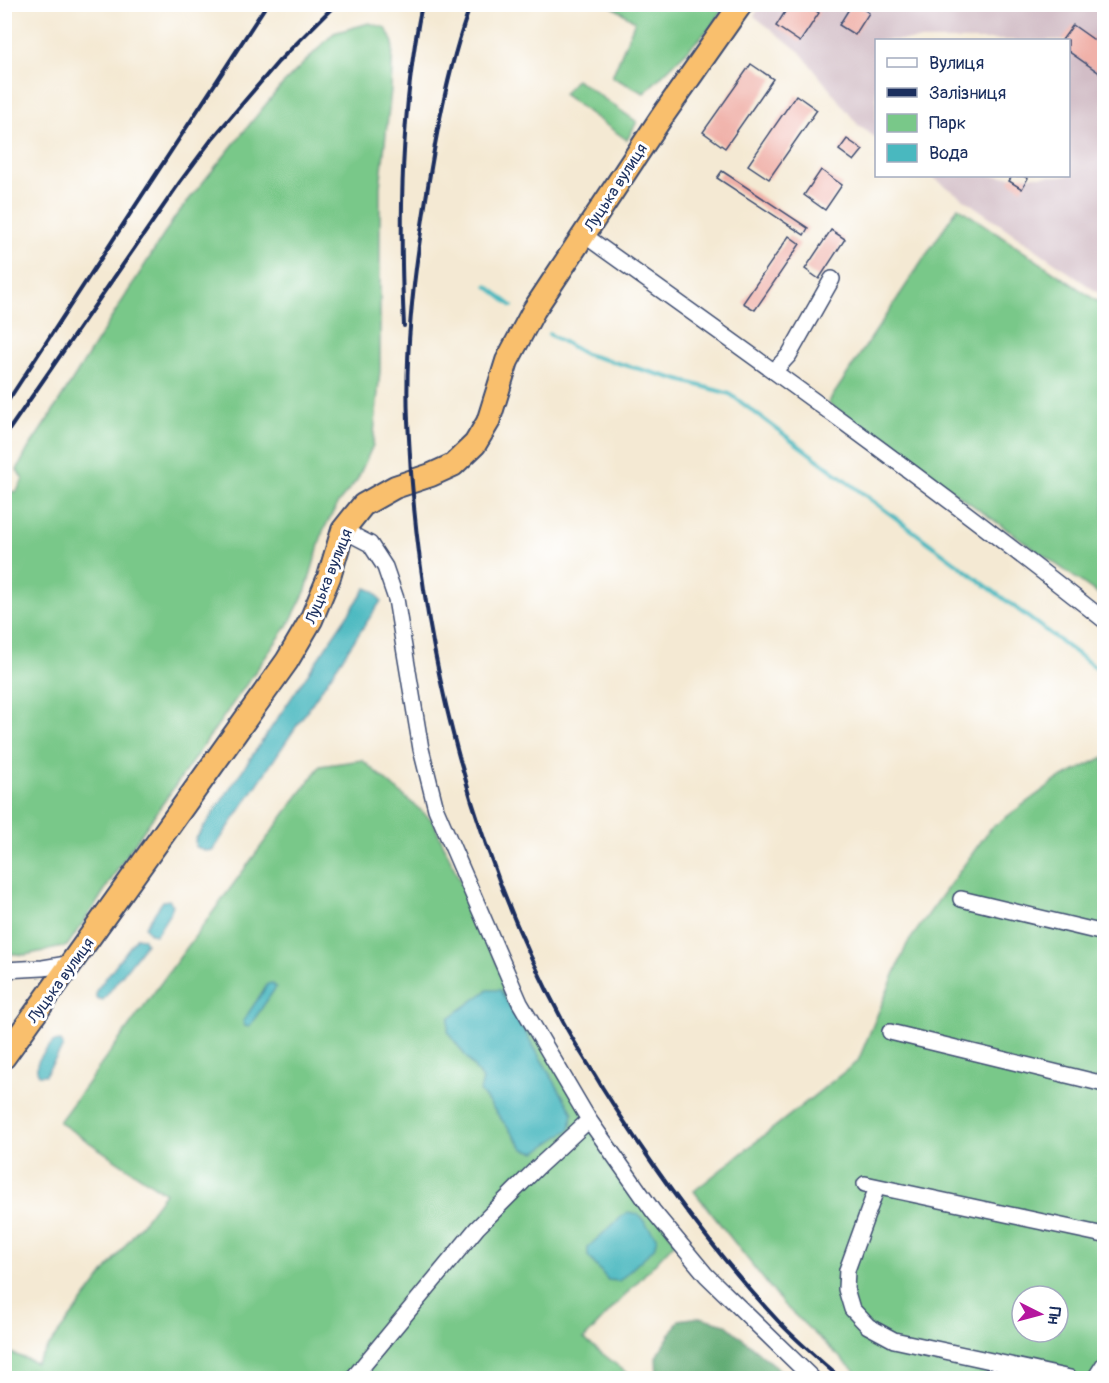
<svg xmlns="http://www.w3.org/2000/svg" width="1109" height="1383" font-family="Pangolin,sans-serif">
<rect width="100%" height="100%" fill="#fff"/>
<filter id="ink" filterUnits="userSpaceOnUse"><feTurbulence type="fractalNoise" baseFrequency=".0167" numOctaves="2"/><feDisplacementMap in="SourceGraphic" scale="12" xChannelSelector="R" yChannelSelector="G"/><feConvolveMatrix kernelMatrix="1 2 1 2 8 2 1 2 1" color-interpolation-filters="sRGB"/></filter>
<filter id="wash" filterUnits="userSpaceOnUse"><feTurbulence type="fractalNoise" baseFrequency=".008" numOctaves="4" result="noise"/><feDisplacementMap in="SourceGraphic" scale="24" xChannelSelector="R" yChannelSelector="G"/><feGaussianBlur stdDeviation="1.35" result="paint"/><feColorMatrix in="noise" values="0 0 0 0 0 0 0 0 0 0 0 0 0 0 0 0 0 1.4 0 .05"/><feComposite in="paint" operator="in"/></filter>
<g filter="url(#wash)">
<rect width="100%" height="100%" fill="#f4e9d3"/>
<!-- industrial -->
<path fill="#d2bdc6" d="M 761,4 L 1104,5 L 1104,297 L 931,176 L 1068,176 L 1068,40 L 876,40 L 876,138 L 858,125 L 800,52 L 754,16 Z"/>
<!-- green -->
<path fill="#79c889" stroke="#4a7c74" stroke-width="1.5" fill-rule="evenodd" d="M 610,5 L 610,4 L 726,5 L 712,26 L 644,93 L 612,77 L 635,21 Z
M 369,23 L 386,28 L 393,43 L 391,90 L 380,187 L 380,371 L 373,445 L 357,480 L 338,503 L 323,531 L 306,590 L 290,622 L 128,853 L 96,904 L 67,946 L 25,955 L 5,953 L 5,493 L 17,491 L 23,479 L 17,470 L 28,449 L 48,419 L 175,217 L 279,88 L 334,33 Z
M 576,79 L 637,122 L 627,140 L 563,94 Z
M 958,207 L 1104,306 L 1104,598 L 828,403 Z
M 1104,757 L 1104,1378 L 862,1378 L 783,1304 L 694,1191 L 858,1061 L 907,944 L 990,829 L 1057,780 ZM 1022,1296 L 1058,1296 L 1058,1332 L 1022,1332 Z
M 362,760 L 433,821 L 507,986 L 675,1242 L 584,1339 L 633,1378 L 5,1378 L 4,1350 L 36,1363 L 165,1193 L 59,1122 L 320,766 Z"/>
<!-- forest -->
<path fill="#62ac75" stroke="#3e6e6a" stroke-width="1.5" d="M 700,1317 L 725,1324 L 789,1378 L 657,1378 L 656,1357 L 679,1320 Z"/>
<!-- water -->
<path fill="#49b8bf" stroke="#32748e" stroke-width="1.5" d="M 366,588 L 374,591 L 381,601 L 213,850 L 206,851 L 196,847 L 195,840 Z
M 169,900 L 173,905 L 170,913 L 156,935 L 150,934 L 145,927 L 163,901 Z
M 137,937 L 143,938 L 146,943 L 142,949 L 103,1000 L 96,998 L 96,991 Z
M 272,983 L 276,987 L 249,1027 L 245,1026 L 243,1021 L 268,984 Z
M 488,990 L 500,990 L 573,1113 L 570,1129 L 536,1152 L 524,1149 L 480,1091 L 483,1080 L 448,1032 L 449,1018 Z
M 61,1041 L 63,1047 L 45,1075 L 39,1075 C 31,1063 46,1051 53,1042 Z
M 627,1212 L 638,1214 L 657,1238 L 654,1248 L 619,1281 L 608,1280 L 588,1256 L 588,1247 Z"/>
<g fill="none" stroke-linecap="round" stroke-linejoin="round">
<!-- stream -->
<path stroke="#49b8bf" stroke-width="4" d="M 487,286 L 512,306
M 549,334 L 585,354 L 730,394 L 1104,674"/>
</g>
<g id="blocks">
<!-- building -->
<path fill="#f0b1a9" d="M 790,4 L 810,4 L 809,6 L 819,13 L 800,42 L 776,26 Z
M 852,4 L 856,4 L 869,13 L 855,35 L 839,25 Z
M 1073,25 L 1104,47 L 1104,76 L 1068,51 L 1068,40 L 1062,40 Z
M 751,64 L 773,79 L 725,148 L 703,132 Z
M 796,95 L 817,110 L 769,179 L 748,165 Z
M 847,139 L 863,150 L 854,161 L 839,150 Z
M 821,170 L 842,185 L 825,210 L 804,195 Z
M 722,171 L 808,228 L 804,235 L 717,178 Z
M 1012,176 L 1023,176 L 1028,178 L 1022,189 L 1009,181 Z
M 831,230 L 845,239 L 819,279 L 805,269 Z
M 789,236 L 800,244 L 755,310 L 743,303 Z"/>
</g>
</g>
<g filter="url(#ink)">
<use href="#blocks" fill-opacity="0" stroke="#3c4b70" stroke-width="1.5"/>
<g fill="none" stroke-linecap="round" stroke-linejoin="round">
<defs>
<path id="minor" d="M 584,235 C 759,360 935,486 1104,620
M 774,371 L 789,355 L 832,279
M 343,530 L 370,544 L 385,567 L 396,599 L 421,749 L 436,809 L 520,1003 L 589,1120 L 653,1211 L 706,1275 L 812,1378
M 961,899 L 1104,933
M 4,970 L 43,968 L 73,963
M 890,1032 L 1104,1084
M 865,1184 L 1104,1235
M 877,1187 L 847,1270 L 846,1289 L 852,1309 L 868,1326 L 894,1340 L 1070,1378
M 353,1378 L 477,1228 L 538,1167 L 589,1120
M 1095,1378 L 1104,1364"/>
<path id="highway" d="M 4,1057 L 287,661 L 311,620 L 329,577 L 343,530 L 363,505 L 395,487 L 431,475 L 453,465 L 475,444 L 488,422 L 507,361 L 534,310 L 661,118 L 741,4"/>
</defs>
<!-- minor casing -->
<use href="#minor" stroke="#3c4b70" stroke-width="18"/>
<!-- highway casing -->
<use href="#highway" stroke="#3c4b70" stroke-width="26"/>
<!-- minor -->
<use href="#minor" stroke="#fff" stroke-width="15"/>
<!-- highway -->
<use href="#highway" stroke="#f9bf6d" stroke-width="22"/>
<!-- rail -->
<path stroke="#1b2f5e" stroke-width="4" d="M 471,4 C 446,72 434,146 423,218 C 413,284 405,353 408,421 C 417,631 466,843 567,1029 C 578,1049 591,1068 602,1087 C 654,1170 712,1250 779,1322 C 798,1342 820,1360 840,1378
M 404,326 C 399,219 401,110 422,4
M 4,407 L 267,4
M 4,437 L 180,182 L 212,139 L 278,62 L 336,4"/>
</g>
</g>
<g text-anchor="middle" stroke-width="6" stroke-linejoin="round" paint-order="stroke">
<!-- street labels -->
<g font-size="16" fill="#1b2f5e" stroke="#fff">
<text transform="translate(615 187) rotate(-57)" y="6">Луцька вулиця</text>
<text transform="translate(328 576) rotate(-68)" y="6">Луцька вулиця</text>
<text transform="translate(60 980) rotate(-54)" y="6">Луцька вулиця</text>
</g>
</g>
<!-- margin -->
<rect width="1109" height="1383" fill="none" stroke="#fff" stroke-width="24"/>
<!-- legend -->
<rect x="875" y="39" width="195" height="138" fill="#ffffff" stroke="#a4acbf" stroke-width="1.5"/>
<rect x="887" y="58" width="30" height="9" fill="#ffffff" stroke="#a4acbf" stroke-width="1.5"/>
<text x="929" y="69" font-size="18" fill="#1b2f5e">Вулиця</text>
<rect x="887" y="88" width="30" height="9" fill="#1b2f5e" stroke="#a4acbf" stroke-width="1.5"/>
<text x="929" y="99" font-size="18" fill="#1b2f5e">Залізниця</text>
<rect x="887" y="114" width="30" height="18" fill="#79c889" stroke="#a4acbf" stroke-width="1.5"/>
<text x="929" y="129" font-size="18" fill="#1b2f5e">Парк</text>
<rect x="887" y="144" width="30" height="18" fill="#49b8bf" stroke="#a4acbf" stroke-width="1.5"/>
<text x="929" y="159" font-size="18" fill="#1b2f5e">Вода</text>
<!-- north arrow -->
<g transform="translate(1040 1314) rotate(96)"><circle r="28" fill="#ffffff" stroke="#a4acbf" stroke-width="1.5"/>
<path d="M0-4.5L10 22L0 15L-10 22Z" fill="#b5179e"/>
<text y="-9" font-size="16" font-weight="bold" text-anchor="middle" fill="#1b2f5e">Пн</text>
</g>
</svg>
